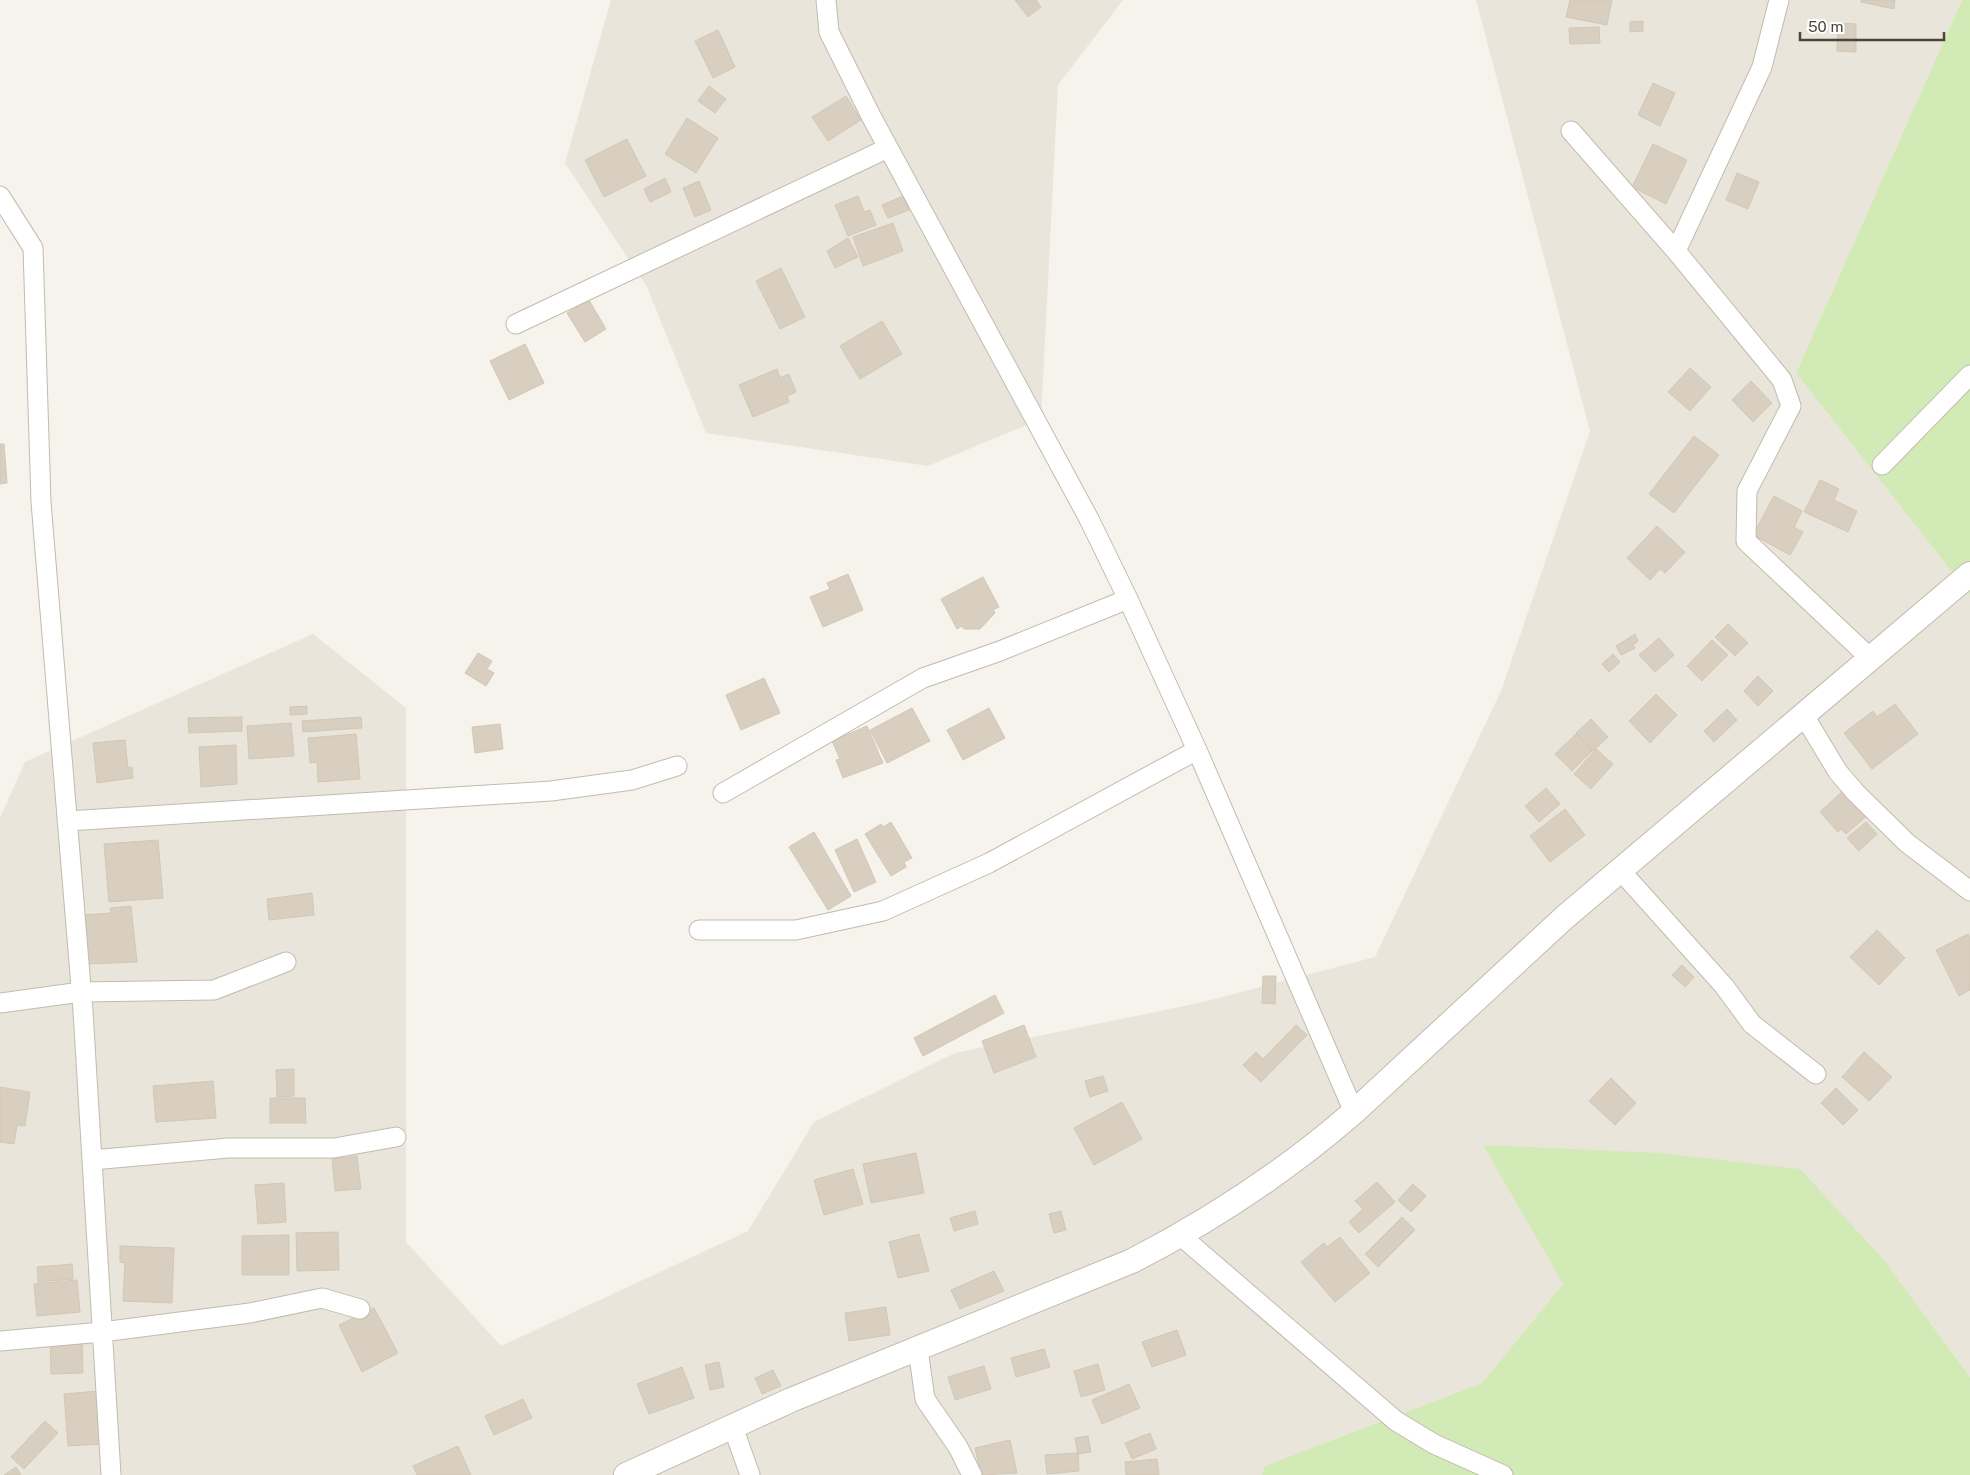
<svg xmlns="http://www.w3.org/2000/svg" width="1970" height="1475" font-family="'Public Sans',sans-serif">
<rect width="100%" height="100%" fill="#f6f3ec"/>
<!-- residential -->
<path fill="#eae5da" d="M 611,0 L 1123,0 L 1058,85 L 1041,419 L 928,466 L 706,433 L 647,287 L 565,163 Z
M 1476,0 L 1962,0 L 1796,373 L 1970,595 L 1970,1377 L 1884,1260 L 1484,1146 L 1563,1284 L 1482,1383 L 1264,1466 L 1262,1475 L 0,1475 L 0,818 L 25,762 L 313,634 L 406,708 L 406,1242 L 501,1346 L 748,1231 L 814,1122 L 955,1053 L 1199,1003 L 1375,957 L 1501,691 L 1590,431 Z"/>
<!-- green -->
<path fill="#d2eab5" d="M 1962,0 L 1970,0 L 1970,595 L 1796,373 Z
M 1483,1145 L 1659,1153 L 1800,1169 L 1884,1260 L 1970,1377 L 1970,1475 L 1262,1475 L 1264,1466 L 1482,1383 L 1563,1284 Z"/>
<!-- building -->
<path fill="#d8cfc1" stroke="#d3c7b4" d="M 1015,0 L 1036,0 L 1041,7 L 1028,17 Z
M 1570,0 L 1612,0 L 1607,25 L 1566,17 Z
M 1861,0 L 1895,0 L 1894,9 L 1861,2 Z
M 1643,21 L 1643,31 L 1630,32 L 1630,22 Z
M 1838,23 L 1856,24 L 1856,52 L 1837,51 Z
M 1599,27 L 1600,43 L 1570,44 L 1569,28 Z
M 718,30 L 735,67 L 713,78 L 695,41 Z
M 1653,83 L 1675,93 L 1660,126 L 1638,115 Z
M 709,86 L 726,99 L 715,113 L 698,101 Z
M 846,96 L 861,120 L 828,141 L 812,117 Z
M 687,118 L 718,138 L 696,173 L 665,154 Z
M 627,139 L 646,176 L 604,197 L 585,160 Z
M 1653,144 L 1687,160 L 1666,204 L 1632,187 Z
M 1737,173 L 1759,182 L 1748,209 L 1726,200 Z
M 665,178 L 671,192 L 650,202 L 644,189 Z
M 699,181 L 711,210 L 695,217 L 683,188 Z
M 858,196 L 864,212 L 870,210 L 876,225 L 848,236 L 835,205 Z
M 903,196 L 909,210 L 888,218 L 882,205 Z
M 893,223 L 903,251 L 863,266 L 853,237 Z
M 848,238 L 858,257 L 835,268 L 827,251 Z
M 781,268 L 805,317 L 780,329 L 756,281 Z
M 589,300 L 606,329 L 585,342 L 567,313 Z
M 882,321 L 902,354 L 860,379 L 840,346 Z
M 525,344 L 544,383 L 509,400 L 490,361 Z
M 1690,368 L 1711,387 L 1690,411 L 1668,392 Z
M 777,369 L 780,378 L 789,374 L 796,392 L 787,396 L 789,402 L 753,417 L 739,385 Z
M 1751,381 L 1772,403 L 1753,422 L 1732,400 Z
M 1694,436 L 1719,455 L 1674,513 L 1649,494 Z
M 0,444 L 4,444 L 7,483 L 0,484 Z
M 1820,480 L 1839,489 L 1834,500 L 1857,511 L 1848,532 L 1804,512 Z
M 1774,496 L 1802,511 L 1794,527 L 1803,532 L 1790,555 L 1753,535 Z
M 1657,526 L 1685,552 L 1665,573 L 1660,569 L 1650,580 L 1627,558 Z
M 848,574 L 863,610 L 823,627 L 810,597 L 830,589 L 827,583 Z
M 983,577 L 999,607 L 993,610 L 995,613 L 980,629 L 964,629 L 962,626 L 957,629 L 941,599 Z
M 1728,624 L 1748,643 L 1735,656 L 1715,637 Z
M 1635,634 L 1638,641 L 1633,645 L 1635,648 L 1621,655 L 1616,646 Z
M 1659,638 L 1674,655 L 1655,672 L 1639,655 Z
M 1712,640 L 1728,655 L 1702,681 L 1687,666 Z
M 478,653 L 492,661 L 487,669 L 494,673 L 486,686 L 465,673 Z
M 1613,654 L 1620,662 L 1609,672 L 1602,664 Z
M 1758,676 L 1773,691 L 1758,706 L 1744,691 Z
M 764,678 L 780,713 L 741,730 L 726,695 Z
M 1656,694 L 1677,715 L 1650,743 L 1629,721 Z
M 1895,704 L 1918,734 L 1872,769 L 1844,733 L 1873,711 L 1877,717 Z
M 307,706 L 307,714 L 290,715 L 290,707 Z
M 912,708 L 930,741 L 887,763 L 870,730 Z
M 989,708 L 1005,738 L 963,760 L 947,730 Z
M 1727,709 L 1737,720 L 1714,742 L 1704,731 Z
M 242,717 L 242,731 L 189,733 L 188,718 Z
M 361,717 L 362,728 L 303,732 L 302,721 Z
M 1591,719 L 1608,737 L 1593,751 L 1576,733 Z
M 291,723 L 294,756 L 249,759 L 247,726 Z
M 500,724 L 503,749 L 475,753 L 472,727 Z
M 867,726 L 883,763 L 843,778 L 836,760 L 840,759 L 832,741 Z
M 356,734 L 360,779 L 318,782 L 317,762 L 310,763 L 308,738 Z
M 1576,734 L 1592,751 L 1572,771 L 1555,754 Z
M 125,740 L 128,768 L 132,767 L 133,778 L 97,783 L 93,743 Z
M 236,745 L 237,784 L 201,787 L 199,747 Z
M 1596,749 L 1613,764 L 1591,789 L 1574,774 Z
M 1546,788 L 1560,804 L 1539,822 L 1525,806 Z
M 1846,788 L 1869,814 L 1846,834 L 1841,829 L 1838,832 L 1820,812 Z
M 1565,809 L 1585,835 L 1550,862 L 1530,836 Z
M 891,822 L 912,858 L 904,862 L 906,867 L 891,876 L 865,834 L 881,824 L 883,827 Z
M 1866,822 L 1877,834 L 1859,851 L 1847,838 Z
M 814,832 L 851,896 L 828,910 L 789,847 Z
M 857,839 L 876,882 L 854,892 L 835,850 Z
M 158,840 L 163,898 L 109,902 L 104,844 Z
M 312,893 L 314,915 L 269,920 L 267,899 Z
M 131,906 L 137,962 L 88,964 L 83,915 L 111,913 L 110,908 Z
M 1877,930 L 1905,958 L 1879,985 L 1850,957 Z
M 1968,934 L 1970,938 L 1970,990 L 1959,996 L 1936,950 Z
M 1682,965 L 1694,977 L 1685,987 L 1672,975 Z
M 1263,976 L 1276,976 L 1275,1004 L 1262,1003 Z
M 995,995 L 1004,1013 L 923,1056 L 914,1038 Z
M 1024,1025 L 1036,1057 L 994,1073 L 982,1041 Z
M 1296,1025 L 1307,1035 L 1261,1082 L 1243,1065 L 1256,1052 L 1263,1059 Z
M 1864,1052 L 1892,1077 L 1869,1101 L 1842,1077 Z
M 294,1069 L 294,1096 L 277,1097 L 276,1070 Z
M 1103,1076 L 1108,1091 L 1090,1097 L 1085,1081 Z
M 1611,1078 L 1636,1103 L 1615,1125 L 1589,1101 Z
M 213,1081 L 216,1118 L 156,1122 L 153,1086 Z
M 0,1087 L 30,1092 L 25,1126 L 17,1125 L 14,1144 L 0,1142 Z
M 1836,1088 L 1858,1110 L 1843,1125 L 1821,1103 Z
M 270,1098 L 305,1098 L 306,1123 L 270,1123 Z
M 1122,1102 L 1142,1139 L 1094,1165 L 1074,1128 Z
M 916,1153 L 924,1193 L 871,1203 L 863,1164 Z
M 357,1156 L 361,1189 L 335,1191 L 332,1159 Z
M 853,1169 L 863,1204 L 824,1215 L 814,1180 Z
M 1377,1182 L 1395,1202 L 1359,1233 L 1349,1222 L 1363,1209 L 1355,1201 Z
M 284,1183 L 286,1222 L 258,1224 L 255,1185 Z
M 1413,1184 L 1426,1196 L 1411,1212 L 1398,1200 Z
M 975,1211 L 978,1224 L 954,1231 L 950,1218 Z
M 1061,1211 L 1066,1230 L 1054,1233 L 1049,1214 Z
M 1402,1217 L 1415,1230 L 1378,1267 L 1365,1254 Z
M 338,1232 L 339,1270 L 297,1271 L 296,1233 Z
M 919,1234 L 929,1271 L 898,1278 L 889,1242 Z
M 289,1235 L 289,1275 L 242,1275 L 242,1236 Z
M 1340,1237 L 1370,1273 L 1335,1302 L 1301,1262 L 1324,1243 L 1327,1247 Z
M 120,1246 L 174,1248 L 172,1303 L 123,1301 L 125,1263 L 120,1262 Z
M 72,1264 L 73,1279 L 38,1282 L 37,1267 Z
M 994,1271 L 1004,1291 L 960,1309 L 951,1290 Z
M 77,1280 L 80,1312 L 37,1316 L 34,1284 Z
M 886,1307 L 890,1335 L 849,1341 L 845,1313 Z
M 374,1308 L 398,1353 L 362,1372 L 339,1325 Z
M 1177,1330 L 1186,1355 L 1152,1367 L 1142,1342 Z
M 82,1339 L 83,1373 L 51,1374 L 50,1340 Z
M 1044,1349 L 1050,1367 L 1016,1377 L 1011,1358 Z
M 719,1362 L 724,1387 L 710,1390 L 705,1365 Z
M 1098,1364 L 1105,1390 L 1081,1397 L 1074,1371 Z
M 984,1366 L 991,1389 L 955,1400 L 948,1377 Z
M 682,1367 L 694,1398 L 649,1414 L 637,1384 Z
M 773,1370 L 781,1386 L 762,1394 L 755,1378 Z
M 1129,1384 L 1140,1408 L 1102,1424 L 1092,1400 Z
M 98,1391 L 102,1444 L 68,1446 L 64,1394 Z
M 523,1399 L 532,1418 L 494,1435 L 485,1416 Z
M 45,1421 L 58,1433 L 24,1469 L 11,1457 Z
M 1150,1433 L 1156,1449 L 1132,1459 L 1125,1443 Z
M 1088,1436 L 1091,1452 L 1078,1454 L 1075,1438 Z
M 1010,1440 L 1017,1473 L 981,1475 L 975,1448 Z
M 458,1446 L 471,1475 L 417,1475 L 413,1466 Z
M 1078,1453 L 1079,1471 L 1047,1474 L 1045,1455 Z
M 1157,1459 L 1159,1475 L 1126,1475 L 1125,1462 Z
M 16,1467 L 21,1475 L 4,1475 Z"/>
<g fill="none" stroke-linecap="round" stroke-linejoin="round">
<defs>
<path id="minor" d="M 826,0 L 829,32 L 871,116 L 1089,519 L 1128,599 L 1197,750 L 1354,1112
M 1571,131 L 1676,251 L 1782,380 L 1791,406 L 1747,491 L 1746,541 L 1870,658
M 0,196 L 33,248 L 41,502 L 83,1011 L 111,1475
M 1676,251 L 1762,67 L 1779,0
M 516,324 L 888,148
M 1882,465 L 1970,375
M 1803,714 L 1838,772 L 1856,793 L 1907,843 L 1970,891
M 723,793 L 923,678 L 1000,651 L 1128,599
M 67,821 L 551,791 L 632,780 L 677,766
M 1620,870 L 1724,986 L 1752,1024 L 1816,1074
M 699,930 L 796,930 L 883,911 L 989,863 L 1197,750
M 0,1003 L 81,992 L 214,990 L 286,962
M 92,1160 L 228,1148 L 334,1148 L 396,1137
M 1181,1236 L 1396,1421 L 1434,1444 L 1503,1475
M 0,1341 L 102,1332 L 250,1313 L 322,1298 L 360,1309
M 918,1349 L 925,1399 L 958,1447 L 972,1475
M 733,1427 L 750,1475"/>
<path id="tertiary" d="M 626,1475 L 791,1400 L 1132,1261 C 1212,1220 1286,1171 1354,1112 L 1565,917 L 1970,574"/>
</defs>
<!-- minor casing -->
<use href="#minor" stroke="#c2bbae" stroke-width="21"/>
<!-- tertiary casing -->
<use href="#tertiary" stroke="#c2bbae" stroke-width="26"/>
<!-- minor -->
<use href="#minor" stroke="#fff" stroke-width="19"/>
<!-- tertiary -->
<use href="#tertiary" stroke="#fff" stroke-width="24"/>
</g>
<!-- scale -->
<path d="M1800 32v8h144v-8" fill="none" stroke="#4b4439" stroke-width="2.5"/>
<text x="1808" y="32" font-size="15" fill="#4b4439" stroke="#ffffff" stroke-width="4" paint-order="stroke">50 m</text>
</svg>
